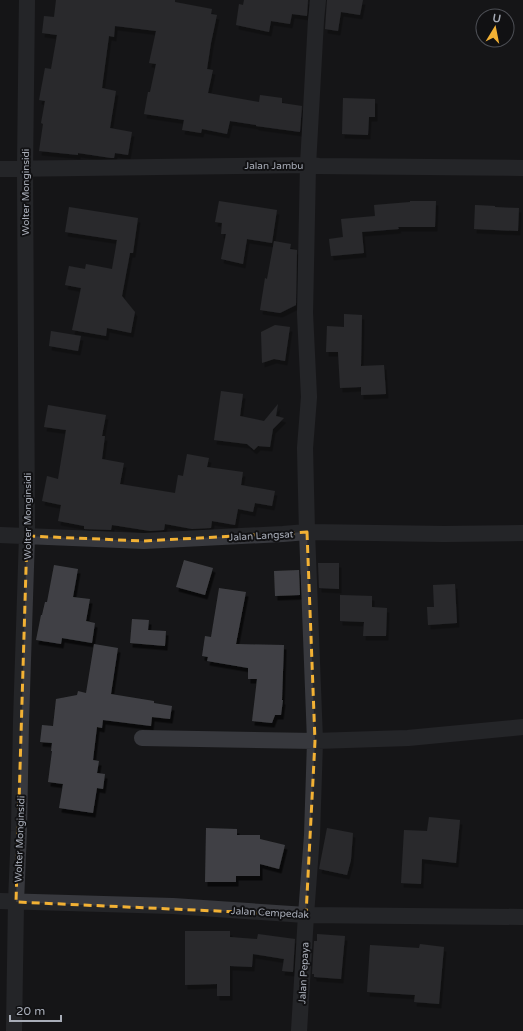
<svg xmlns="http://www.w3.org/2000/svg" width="523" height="1031" font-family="'Varela Round',sans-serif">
<defs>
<filter id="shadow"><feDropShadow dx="2.5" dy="4.5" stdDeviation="0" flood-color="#0009"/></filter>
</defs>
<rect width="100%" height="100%" fill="#161618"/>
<!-- building -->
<path fill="#404145" filter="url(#shadow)" d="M 56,0 L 175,0 L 175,2 L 212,9 L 211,14 L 217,15 L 211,43 L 207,69 L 213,70 L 208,93 L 259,102 L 260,95 L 282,98 L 282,103 L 302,106 L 300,132 L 256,126 L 256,125 L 230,121 L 227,134 L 202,129 L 201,133 L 182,130 L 184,120 L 144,114 L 148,92 L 150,92 L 156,64 L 149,63 L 156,31 L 115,26 L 114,37 L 109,36 L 102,88 L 116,91 L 110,128 L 132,132 L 128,155 L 115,153 L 114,158 L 111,158 L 78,153 L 78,155 L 39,151 L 43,124 L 41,123 L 45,101 L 39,100 L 45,68 L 51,69 L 57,35 L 42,33 L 44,16 L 54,17 Z
M 244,0 L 308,0 L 307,16 L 292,14 L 290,24 L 271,21 L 269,32 L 236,25 L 239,4 L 243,5 Z
M 327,0 L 363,0 L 360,15 L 341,12 L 338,31 L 325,29 Z
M 343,98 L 375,99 L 375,117 L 369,117 L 368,135 L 342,134 Z
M 219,201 L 277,210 L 272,243 L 247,239 L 243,264 L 221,259 L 226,234 L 221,234 L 222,223 L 215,222 Z
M 410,201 L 436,201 L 435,227 L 398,227 L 399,229 L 362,232 L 364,253 L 331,256 L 329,239 L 343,237 L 341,219 L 375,216 L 374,205 L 410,202 Z
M 475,205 L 495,206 L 495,207 L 519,208 L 518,231 L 474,229 Z
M 69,207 L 138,218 L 133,253 L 130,253 L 122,296 L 135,312 L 131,333 L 107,328 L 106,336 L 72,330 L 81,288 L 65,285 L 69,266 L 85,269 L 86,264 L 112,269 L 117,240 L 65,232 Z
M 274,241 L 291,244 L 290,249 L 297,250 L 296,305 L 280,313 L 260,310 L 265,278 L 267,279 Z
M 344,314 L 362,315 L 361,366 L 384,365 L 386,394 L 361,395 L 361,387 L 340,388 L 338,352 L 326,352 L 327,326 L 344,327 Z
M 275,325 L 290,327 L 285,361 L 274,359 L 262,363 L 261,332 Z
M 51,331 L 81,336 L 78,351 L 49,346 Z
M 221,391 L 243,394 L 240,416 L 264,421 L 278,404 L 276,416 L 284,418 L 273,429 L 270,447 L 258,446 L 254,450 L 247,444 L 214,440 Z
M 48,405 L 106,415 L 102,436 L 105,436 L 102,459 L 124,463 L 120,484 L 175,493 L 178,475 L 183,476 L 187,454 L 209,458 L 207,467 L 243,472 L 241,485 L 275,491 L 272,506 L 255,503 L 253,512 L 238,509 L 235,525 L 212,521 L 211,528 L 192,529 L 165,524 L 164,530 L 150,531 L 112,525 L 111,530 L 84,529 L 84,526 L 58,521 L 61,505 L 42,501 L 47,476 L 58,479 L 66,430 L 44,427 Z
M 184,560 L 213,568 L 205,595 L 176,587 Z
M 318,563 L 339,563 L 339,589 L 319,588 Z
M 54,565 L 78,569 L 73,597 L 90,599 L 86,621 L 95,623 L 92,643 L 62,638 L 61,644 L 36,640 L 41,615 L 42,615 L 45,602 L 47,602 Z
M 299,570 L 300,595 L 275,596 L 274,571 Z
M 455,584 L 457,623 L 428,625 L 427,607 L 434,607 L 433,585 Z
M 219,588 L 246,592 L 236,644 L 284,645 L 282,700 L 283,700 L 281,715 L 275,715 L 272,723 L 252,721 L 257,679 L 248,679 L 248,668 L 207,661 L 208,657 L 202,656 L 205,636 L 211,637 Z
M 340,595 L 372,596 L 372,607 L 387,608 L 386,636 L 363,636 L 364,622 L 340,621 Z
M 132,619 L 149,620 L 148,630 L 166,631 L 165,646 L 130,643 Z
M 94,644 L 118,648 L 111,694 L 154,701 L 154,703 L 172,706 L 170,719 L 152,717 L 151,726 L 103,720 L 102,728 L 97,727 L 93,760 L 99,761 L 97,773 L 105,774 L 103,789 L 97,788 L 93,813 L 59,808 L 63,784 L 48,782 L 52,751 L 51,751 L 52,743 L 40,742 L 42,725 L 53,726 L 56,699 L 77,695 L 78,691 L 86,693 Z
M 429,817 L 460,820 L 456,863 L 422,859 L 421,884 L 401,883 L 404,830 L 427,831 Z
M 206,828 L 237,829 L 237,835 L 260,835 L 260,839 L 285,845 L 279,869 L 260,864 L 260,876 L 236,876 L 236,882 L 205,882 Z
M 327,828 L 353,833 L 351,860 L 347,875 L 319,869 Z
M 185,931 L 230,931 L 230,937 L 257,939 L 258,934 L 295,939 L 293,972 L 282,971 L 284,959 L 253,954 L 252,967 L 230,966 L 230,996 L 217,996 L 217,984 L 185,985 Z
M 317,934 L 345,936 L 341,979 L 314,977 L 314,974 L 312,974 L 314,941 L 317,941 Z
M 420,944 L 444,947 L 439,1004 L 414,1002 L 415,995 L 367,992 L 370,945 L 419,948 Z"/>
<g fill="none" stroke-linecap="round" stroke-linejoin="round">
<!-- minor -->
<path stroke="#37383d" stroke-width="16" d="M 0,169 L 308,165 L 319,166 L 523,168
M 0,535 L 144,541 L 283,534 L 307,532 L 444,534 L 523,533
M 142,738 L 315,741 L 408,738 L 523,727
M 0,901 L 173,906 L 306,915 L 523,917
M 14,1031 L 16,902 L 19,831 L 21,723 L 27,536 L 25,169 L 27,0
M 299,1031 L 306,915 L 312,835 L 315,741 L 307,532 L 305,448 L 309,397 L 305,313 L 308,165 L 316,20 L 318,0"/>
</g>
<!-- marked area -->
<path d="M0 0H523V1031H0ZM 307,532 L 315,741 L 306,915 L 16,902 L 27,536 L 144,541 Z" fill="#161618" fill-opacity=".55" fill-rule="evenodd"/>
<path fill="none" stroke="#f2b134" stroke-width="3" stroke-dasharray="8 5" stroke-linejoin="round" d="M 307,532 L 315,741 L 306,915 L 16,902 L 27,536 L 144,541 Z"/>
<g text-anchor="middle" stroke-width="4" stroke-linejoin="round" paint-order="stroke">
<!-- street labels -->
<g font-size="10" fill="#a8adb8" stroke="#111113">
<text x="274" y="169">Jalan Jambu</text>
<text transform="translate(25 192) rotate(-90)" y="4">Wolter Monginsidi</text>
<text transform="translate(27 516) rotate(-90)" y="4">Wolter Monginsidi</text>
<text transform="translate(261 535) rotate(-3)" y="4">Jalan Langsat</text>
<text transform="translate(19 839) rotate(-88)" y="4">Wolter Monginsidi</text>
<text transform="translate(270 912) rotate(3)" y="4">Jalan Cempedak</text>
<text transform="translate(303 973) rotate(-87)" y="4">Jalan Pepaya</text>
</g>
</g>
<!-- north arrow -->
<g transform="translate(495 28) rotate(10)"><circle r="19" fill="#111113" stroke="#4d4f55"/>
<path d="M0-3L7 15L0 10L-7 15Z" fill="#f2b134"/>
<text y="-6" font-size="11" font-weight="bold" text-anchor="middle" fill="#a8adb8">U</text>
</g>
<!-- scale -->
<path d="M10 1015v6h51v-6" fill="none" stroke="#a8adb8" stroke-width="2"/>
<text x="16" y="1015" font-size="12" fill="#a8adb8" stroke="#111113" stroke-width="3" paint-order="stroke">20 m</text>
</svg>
